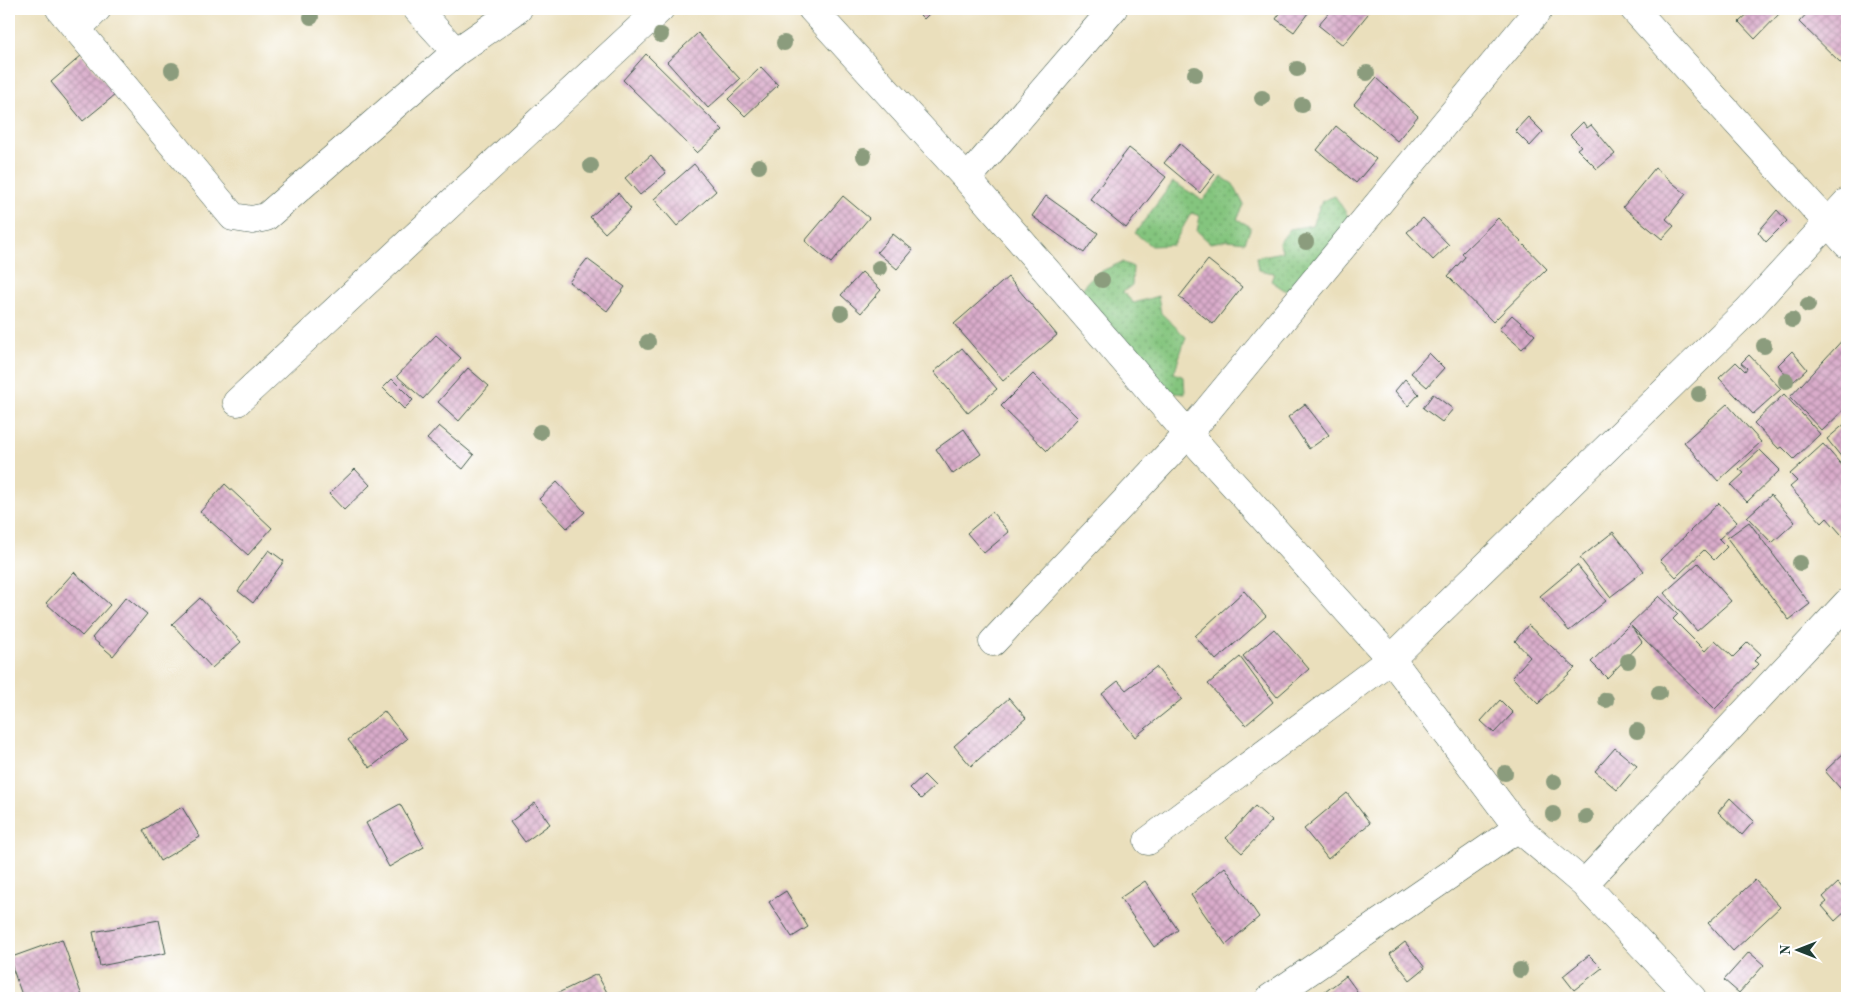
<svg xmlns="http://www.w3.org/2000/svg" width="1856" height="1007" font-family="'Old Standard TT',serif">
<defs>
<pattern id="grass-dots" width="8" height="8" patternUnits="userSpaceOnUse" patternTransform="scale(1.25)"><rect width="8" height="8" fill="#84c57e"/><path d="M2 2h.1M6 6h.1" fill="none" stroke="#6ba168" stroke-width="1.8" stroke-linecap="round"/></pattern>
<pattern id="building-cross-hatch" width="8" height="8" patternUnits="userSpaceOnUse" patternTransform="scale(1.25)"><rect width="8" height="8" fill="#daaccb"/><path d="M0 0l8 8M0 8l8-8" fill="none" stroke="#b08da6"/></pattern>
</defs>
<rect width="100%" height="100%" fill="#fff"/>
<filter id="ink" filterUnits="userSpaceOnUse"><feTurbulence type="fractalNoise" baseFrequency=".02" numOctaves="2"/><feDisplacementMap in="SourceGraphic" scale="10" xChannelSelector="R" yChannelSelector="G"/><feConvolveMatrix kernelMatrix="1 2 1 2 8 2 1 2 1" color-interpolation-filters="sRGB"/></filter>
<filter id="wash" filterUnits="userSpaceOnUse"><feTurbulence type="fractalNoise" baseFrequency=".0096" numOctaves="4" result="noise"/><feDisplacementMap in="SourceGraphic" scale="20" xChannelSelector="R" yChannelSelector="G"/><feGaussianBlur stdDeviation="1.12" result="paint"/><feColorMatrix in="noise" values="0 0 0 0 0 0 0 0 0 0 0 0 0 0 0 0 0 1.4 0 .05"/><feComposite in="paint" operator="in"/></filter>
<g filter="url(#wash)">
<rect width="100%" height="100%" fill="#eadfbc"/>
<!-- grass -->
<path fill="url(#grass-dots)" stroke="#528159" d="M 1222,177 L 1233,184 L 1244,205 L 1237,219 L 1251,227 L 1245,242 L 1227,240 L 1210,243 L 1197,231 L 1200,216 L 1191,213 L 1173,245 L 1151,246 L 1135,233 L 1173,182 L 1203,200 Z
M 1335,196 L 1352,222 L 1289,293 L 1271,281 L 1274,273 L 1258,270 L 1256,257 L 1283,252 L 1279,243 L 1290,229 L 1312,225 L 1322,201 Z
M 1122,262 L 1133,267 L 1132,285 L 1123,292 L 1134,303 L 1158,296 L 1161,313 L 1186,337 L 1174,373 L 1184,377 L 1185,394 L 1161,392 L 1080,295 C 1087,274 1103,271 1122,262 Z"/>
<g id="blocks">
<!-- building -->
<path fill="url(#building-cross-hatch)" d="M 914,9 L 934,9 L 924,19 Z
M 1283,9 L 1302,9 L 1308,13 L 1294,32 L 1276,19 Z
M 1332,9 L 1372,9 L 1343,45 L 1318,25 Z
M 1753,9 L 1777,9 L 1781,12 L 1755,39 L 1739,22 Z
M 1811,9 L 1841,9 L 1847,15 L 1847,61 L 1843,65 L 1799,22 Z
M 698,33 L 740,79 L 708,108 L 667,62 Z
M 646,54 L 723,130 L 697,153 L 623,80 Z
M 82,55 L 115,95 L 83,121 L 51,82 Z
M 761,67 L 778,85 L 745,116 L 728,99 Z
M 1376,78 L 1418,116 L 1397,141 L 1354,104 Z
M 1528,117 L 1543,132 L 1530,146 L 1515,131 Z
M 1583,122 L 1587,128 L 1591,125 L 1615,154 L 1597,169 L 1577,149 L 1581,146 L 1570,135 Z
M 1336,126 L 1376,159 L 1356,183 L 1317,150 Z
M 1180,144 L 1215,174 L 1200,193 L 1164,163 Z
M 1129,148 L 1166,177 L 1126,228 L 1090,199 Z
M 651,155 L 666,173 L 640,195 L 625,178 Z
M 694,164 L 716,191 L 677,226 L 654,199 Z
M 1655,168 L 1686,194 L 1666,219 L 1674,226 L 1662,239 L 1623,207 Z
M 618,193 L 631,209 L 605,233 L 590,217 Z
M 843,196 L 869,218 L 831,263 L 805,241 Z
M 1046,196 L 1098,233 L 1084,253 L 1032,216 Z
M 1777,210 L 1787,221 L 1766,242 L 1758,232 Z
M 1423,218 L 1449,245 L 1433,260 L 1407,232 Z
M 1498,218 L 1547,269 L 1493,322 L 1448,276 L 1465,257 L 1462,253 Z
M 893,234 L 913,250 L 897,269 L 877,252 Z
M 587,259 L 625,287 L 607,311 L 569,282 Z
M 1208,260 L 1242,287 L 1213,324 L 1179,297 Z
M 862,272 L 881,290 L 861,313 L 841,295 Z
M 1008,277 L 1057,335 L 1003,381 L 954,324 Z
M 1512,315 L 1535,335 L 1522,349 L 1499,329 Z
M 436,335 L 461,358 L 423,399 L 397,376 Z
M 1847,335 L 1847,407 L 1822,431 L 1790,397 Z
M 962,348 L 997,389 L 968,413 L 934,372 Z
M 1792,351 L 1807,369 L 1792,383 L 1778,365 Z
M 1429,353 L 1444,368 L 1427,387 L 1411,373 Z
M 1749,355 L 1781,389 L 1753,414 L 1719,378 L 1736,362 L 1745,371 L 1747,368 L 1741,363 Z
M 468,368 L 489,386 L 459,421 L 438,402 Z
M 1033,374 L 1078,418 L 1047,451 L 1001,406 Z
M 392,379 L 413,400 L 404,409 L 383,388 Z
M 1405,379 L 1419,394 L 1408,406 L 1395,391 Z
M 1433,394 L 1453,409 L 1442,422 L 1423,408 Z
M 1784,394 L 1820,434 L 1794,459 L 1782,447 L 1779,449 L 1754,423 Z
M 1305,404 L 1329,435 L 1309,449 L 1288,417 Z
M 1727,404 L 1761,442 L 1718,481 L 1684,442 Z
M 1847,422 L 1847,464 L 1827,439 Z
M 439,426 L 474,455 L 463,469 L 427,439 Z
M 964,429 L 981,454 L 953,474 L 936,449 Z
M 1823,444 L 1847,471 L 1847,541 L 1827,518 L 1822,523 L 1790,487 L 1797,481 L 1790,474 Z
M 1760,450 L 1780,470 L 1747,502 L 1731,485 L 1744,473 L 1739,469 Z
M 355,469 L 370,485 L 344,510 L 329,494 Z
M 557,482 L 585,512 L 567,528 L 539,499 Z
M 225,484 L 272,528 L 248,555 L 200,512 Z
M 1771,495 L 1795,522 L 1772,543 L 1747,517 Z
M 1719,503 L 1737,522 L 1719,539 L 1727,547 L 1714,560 L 1704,550 L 1676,577 L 1660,560 Z
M 992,512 L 1009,532 L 984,553 L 967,533 Z
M 1749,522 L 1810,604 L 1789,620 L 1727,538 Z
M 1613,532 L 1644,571 L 1610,597 L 1580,558 Z
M 269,550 L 284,561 L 253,603 L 238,591 Z
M 1698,563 L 1731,601 L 1697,631 L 1664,593 Z
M 1577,565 L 1606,601 L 1569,631 L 1540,596 Z
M 74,572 L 110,605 L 82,636 L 46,603 Z
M 1244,591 L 1266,616 L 1216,660 L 1195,636 Z
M 1659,596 L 1678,614 L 1673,619 L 1705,651 L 1715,640 L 1733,657 L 1748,642 L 1761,654 L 1754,661 L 1759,664 L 1715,709 L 1631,626 L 1642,642 L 1607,678 L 1591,662 Z
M 126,597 L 147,614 L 113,656 L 92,638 Z
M 200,598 L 241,642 L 212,668 L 172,624 Z
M 1528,625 L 1575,668 L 1538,704 L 1512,677 L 1530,657 L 1515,641 Z
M 1274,629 L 1309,669 L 1277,697 L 1243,656 Z
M 1240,657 L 1273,702 L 1246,725 L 1208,684 Z
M 1156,667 L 1182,699 L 1135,737 L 1102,694 L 1118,681 L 1126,690 Z
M 1009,698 L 1026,718 L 971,766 L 954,746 Z
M 1500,700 L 1513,713 L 1494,733 L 1481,721 Z
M 384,711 L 407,739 L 370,768 L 348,740 Z
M 1615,748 L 1637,766 L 1617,790 L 1595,771 Z
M 1847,750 L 1847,796 L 1825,771 Z
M 924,775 L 935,786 L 921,799 L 910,788 Z
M 1347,793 L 1370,823 L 1328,859 L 1304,829 Z
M 1730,798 L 1754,821 L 1742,835 L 1718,812 Z
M 535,803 L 550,824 L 525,842 L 510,822 Z
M 400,804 L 424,847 L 389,867 L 366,823 Z
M 1255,806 L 1272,821 L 1242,853 L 1226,838 Z
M 182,807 L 200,837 L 160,861 L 143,830 Z
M 1225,867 L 1259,917 L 1226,945 L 1191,895 Z
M 1755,880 L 1780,907 L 1733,951 L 1708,923 Z
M 1145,881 L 1178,930 L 1154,947 L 1120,898 Z
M 1838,883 L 1847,893 L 1847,910 L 1835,921 L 1822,906 L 1827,902 L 1823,897 Z
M 786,891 L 808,927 L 792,937 L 769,902 Z
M 159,920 L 166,953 L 100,966 L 93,932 Z
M 62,939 L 82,996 L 75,998 L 23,998 L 9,958 Z
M 1405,942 L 1425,968 L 1410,980 L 1390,954 Z
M 1749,952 L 1764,965 L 1739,993 L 1724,980 Z
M 1589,955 L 1602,968 L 1574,990 L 1563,976 Z
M 597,974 L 610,998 L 558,998 L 556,994 Z
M 1346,976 L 1362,998 L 1317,998 Z"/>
</g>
</g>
<g filter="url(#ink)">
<use href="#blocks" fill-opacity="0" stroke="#3d5548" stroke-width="1"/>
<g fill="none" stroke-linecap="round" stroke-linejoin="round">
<defs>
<path id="minor" d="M 60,9 L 233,217 L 252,220 L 266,217 L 456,52 L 518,9
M 417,9 L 456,52
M 812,9 L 967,179 L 1188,434 L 1391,659 L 1518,828 L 1584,884 L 1692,998
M 1634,9 L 1847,244
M 77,29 L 97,9
M 967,179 L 1113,9
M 237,402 L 660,9
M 993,642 L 1188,434 L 1539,9
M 1148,841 L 1391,659 L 1749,309 L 1847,202
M 1584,884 L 1847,603
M 1270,998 L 1518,828"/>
</defs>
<!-- minor casing -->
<use href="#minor" stroke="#3d5548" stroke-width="29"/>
<!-- minor -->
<use href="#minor" stroke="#fff" stroke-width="28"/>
</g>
<!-- trees -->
<g fill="#8b9c7d">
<circle cx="311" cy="17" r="8"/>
<circle cx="661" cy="35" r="8"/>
<circle cx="784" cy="43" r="8"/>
<circle cx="1297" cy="69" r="8"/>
<circle cx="172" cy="70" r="8"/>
<circle cx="1367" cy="73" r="8"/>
<circle cx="1195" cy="74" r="8"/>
<circle cx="1262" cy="98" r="8"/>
<circle cx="1302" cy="105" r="8"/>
<circle cx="864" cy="156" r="8"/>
<circle cx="591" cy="166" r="8"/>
<circle cx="759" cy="166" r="8"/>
<circle cx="1306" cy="242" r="8"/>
<circle cx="879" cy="268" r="8"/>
<circle cx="1102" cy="280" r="8"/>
<circle cx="1808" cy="305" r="8"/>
<circle cx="841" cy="313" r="8"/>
<circle cx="1792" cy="320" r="8"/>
<circle cx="648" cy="342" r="8"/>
<circle cx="1764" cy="346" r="8"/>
<circle cx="1786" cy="381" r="8"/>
<circle cx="1699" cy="394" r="8"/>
<circle cx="540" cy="432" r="8"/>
<circle cx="1800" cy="563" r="8"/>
<circle cx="1628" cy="661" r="8"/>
<circle cx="1659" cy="693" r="8"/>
<circle cx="1606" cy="700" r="8"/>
<circle cx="1637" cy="731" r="8"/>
<circle cx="1505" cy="773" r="8"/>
<circle cx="1554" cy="782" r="8"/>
<circle cx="1553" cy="814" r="8"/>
<circle cx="1586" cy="817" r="8"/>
<circle cx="1520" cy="970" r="8"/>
</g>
</g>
<!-- margin -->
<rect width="1856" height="1007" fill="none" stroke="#fff" stroke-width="30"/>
<!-- north arrow -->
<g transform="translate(1798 950) rotate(270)" stroke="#ffffff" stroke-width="4" paint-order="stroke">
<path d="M0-4L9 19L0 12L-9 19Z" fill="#1f3d34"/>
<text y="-8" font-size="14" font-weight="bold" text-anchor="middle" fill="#1f3d34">N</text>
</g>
</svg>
